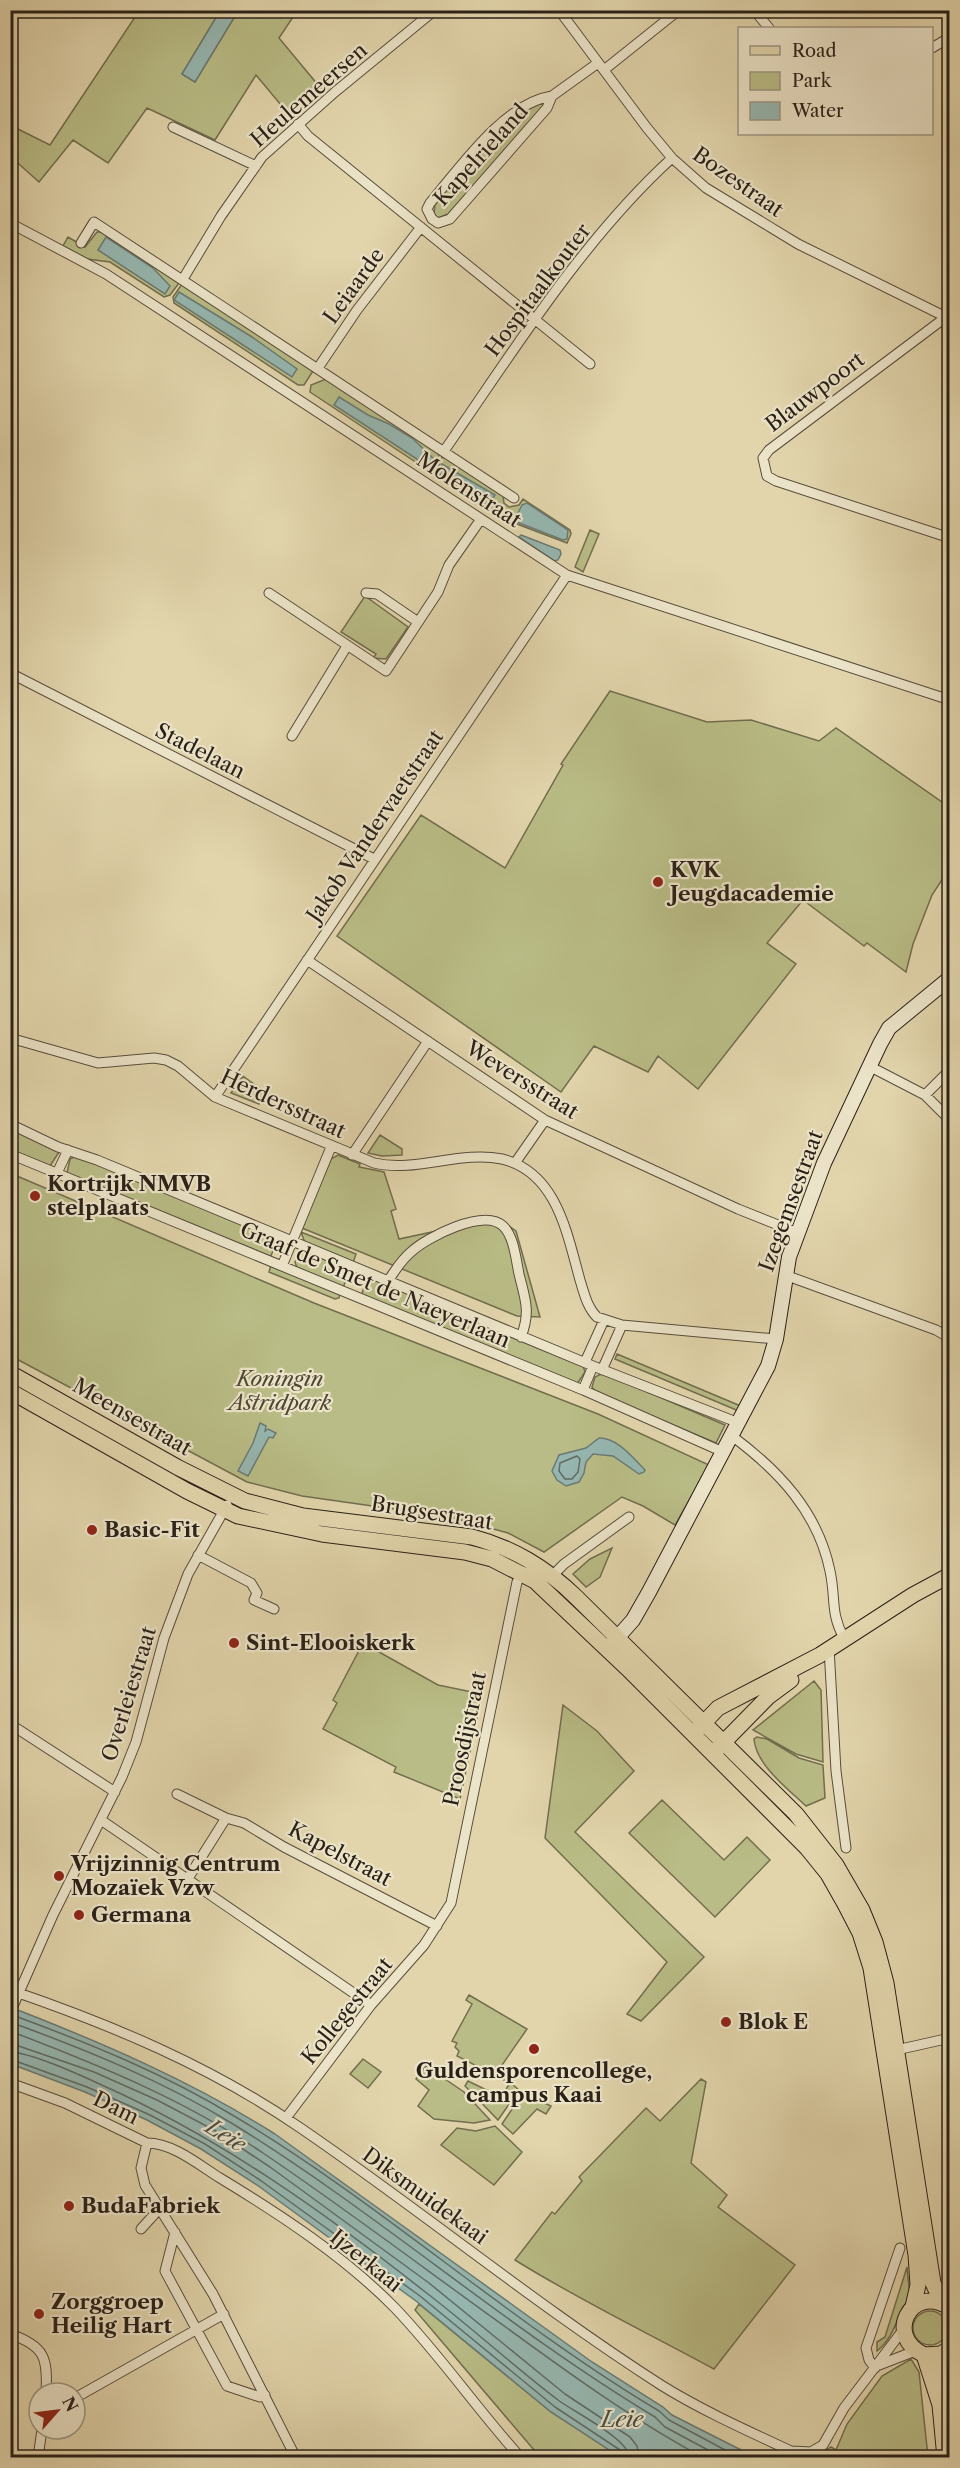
<svg xmlns="http://www.w3.org/2000/svg" width="960" height="2468" font-family="'Libre Caslon Text',serif">
<rect width="100%" height="100%" fill="#e2d5ac"/>
<filter id="stains"><feTurbulence type="fractalNoise" baseFrequency=".00333" numOctaves="4"/><feColorMatrix values="0 0 0 0 .2 0 0 0 0 .09 0 0 0 0 .02 0 0 0 .5 -.17"/></filter>
<radialGradient id="worn" r=".72"><stop offset=".6" stop-color="#630" stop-opacity="0"/><stop offset="1" stop-color="#630" stop-opacity=".3"/></radialGradient>
<!-- green -->
<path fill="#b9bc86" stroke="#726e4f" stroke-width="1.5" d="M 139,11 L 220,11 L 182,74 L 195,82 L 238,11 L 297,11 L 279,38 L 323,91 L 291,117 L 256,75 L 215,140 L 147,108 L 108,163 L 73,140 L 39,182 L 11,157 L 10,125 L 50,145 Z
M 542,103 L 543,106 L 448,214 L 438,218 L 434,214 L 435,205 C 465,169 496,121 542,103 Z
M 97,232 L 101,232 L 179,283 L 170,295 L 164,297 L 110,262 L 87,259 L 63,246 L 68,237 L 85,247 Z
M 182,284 L 313,371 L 304,385 L 298,385 L 174,303 L 173,297 Z
M 326,379 L 440,454 L 431,467 L 426,469 L 310,392 L 311,385 Z
M 443,456 L 503,496 L 504,503 L 509,507 L 519,505 L 523,499 L 570,530 L 571,534 L 567,543 L 501,518 L 435,475 L 434,469 Z
M 590,530 L 599,534 L 583,572 L 575,567 Z
M 365,596 L 408,627 L 386,659 L 373,658 L 376,654 L 341,632 Z
M 610,691 L 707,722 L 751,720 L 819,741 L 836,728 L 949,807 L 949,869 L 932,895 L 913,944 L 906,972 L 867,943 L 864,946 L 803,900 L 767,943 L 796,964 L 698,1089 L 658,1056 L 648,1072 L 594,1046 L 561,1092 L 337,936 L 421,815 L 505,868 L 563,765 L 561,764 Z
M 243,1076 L 266,1093 L 259,1104 L 231,1093 Z
M 10,1128 L 59,1152 L 50,1166 L 11,1150 Z
M 380,1135 L 402,1149 L 402,1155 L 382,1156 L 368,1153 Z
M 338,1155 L 360,1164 L 359,1167 L 384,1172 L 396,1209 L 391,1211 L 399,1239 L 483,1221 L 506,1224 L 516,1231 L 540,1317 L 517,1316 L 302,1228 L 331,1159 Z
M 76,1156 L 278,1239 L 270,1258 L 67,1173 L 70,1159 Z
M 10,1173 L 314,1303 L 598,1414 L 709,1465 L 675,1525 L 643,1506 L 622,1497 L 544,1552 L 508,1533 L 450,1517 L 302,1496 L 247,1482 L 11,1356 Z
M 301,1232 L 356,1254 L 353,1263 L 305,1243 Z
M 303,1251 L 350,1269 L 343,1288 L 297,1268 L 295,1262 L 299,1253 Z
M 271,1265 L 340,1294 L 339,1298 L 335,1299 L 269,1272 Z
M 368,1276 L 583,1366 L 585,1372 L 577,1384 L 361,1296 Z
M 617,1354 L 743,1407 L 741,1412 L 615,1359 Z
M 603,1373 L 725,1425 L 716,1443 L 595,1392 L 592,1387 L 595,1377 Z
M 612,1548 L 600,1577 L 586,1587 L 573,1574 L 590,1559 Z
M 363,1643 L 438,1685 L 482,1694 L 460,1799 L 394,1772 L 396,1767 L 323,1729 L 337,1703 L 333,1700 Z
M 814,1681 L 821,1690 L 823,1762 L 796,1754 L 753,1730 Z
M 563,1705 L 597,1731 L 634,1771 L 575,1832 L 704,1957 L 641,2021 L 627,2014 L 667,1962 L 545,1838 Z
M 757,1737 L 767,1739 L 799,1758 L 823,1765 L 825,1798 L 806,1806 C 788,1789 756,1765 754,1739 Z
M 662,1800 L 724,1860 L 747,1837 L 770,1860 L 715,1917 L 629,1833 Z
M 469,1995 L 527,2029 L 500,2068 L 516,2078 L 511,2083 L 519,2090 L 498,2120 L 465,2086 L 468,2081 L 501,2097 L 510,2083 L 457,2056 L 459,2051 L 455,2047 L 457,2043 L 452,2041 L 472,2004 L 466,2000 Z
M 363,2059 L 381,2072 L 368,2088 L 350,2074 Z
M 426,2066 L 464,2092 L 490,2120 L 474,2123 L 434,2119 L 418,2106 L 429,2090 L 416,2079 Z
M 701,2079 L 706,2082 L 691,2163 L 727,2195 L 718,2207 L 795,2265 L 714,2369 C 648,2333 579,2300 515,2260 L 552,2212 L 555,2214 L 582,2181 L 579,2177 L 646,2108 L 660,2121 Z
M 523,2093 L 551,2106 L 546,2114 L 537,2109 L 513,2134 L 502,2124 Z
M 495,2126 L 522,2152 L 494,2185 L 441,2145 L 457,2128 L 476,2131 Z
M 907,2267 L 910,2297 C 895,2316 897,2335 877,2351 L 877,2342 L 885,2337 Z
M 419,2304 L 551,2412 L 621,2457 L 540,2457 L 415,2310 Z
M913 2328a17 17 0 1 1 34 0a17 17 0 1 1-34 0Z
M 911,2359 L 919,2372 L 928,2457 L 816,2457 L 831,2447 L 836,2450 L 847,2424 L 882,2376 Z"/>
<!-- water -->
<path fill="#96b7b1" stroke="#6b7b74" stroke-width="1.5" d="M 220,11 L 238,11 L 195,82 L 182,74 Z
M 106,237 L 153,268 L 170,286 L 165,294 L 98,250 Z
M 179,292 L 252,337 L 297,369 L 292,377 L 174,300 Z
M 339,397 L 368,415 L 389,424 L 412,438 L 434,459 L 429,467 L 334,405 Z
M 440,463 L 495,495 L 488,506 L 435,471 Z
M 527,503 L 568,530 L 567,539 L 563,540 L 514,521 L 522,505 Z
M 521,535 L 560,550 L 561,554 L 558,560 L 555,561 L 519,537 Z
M 260,1423 L 266,1426 L 265,1431 L 268,1429 L 276,1433 L 273,1438 L 269,1437 L 248,1476 L 238,1471 L 253,1443 Z
M 599,1438 C 618,1438 632,1457 645,1470 L 644,1472 L 639,1474 L 613,1456 L 593,1454 L 586,1462 L 584,1473 L 579,1482 L 566,1486 L 557,1480 L 552,1471 L 559,1455 L 586,1448 Z
M 10,2007 C 103,2043 191,2081 275,2134 L 592,2362 L 663,2407 L 672,2415 L 755,2457 L 621,2458 L 617,2455 L 551,2412 L 416,2301 L 257,2185 L 201,2149 L 147,2120 L 85,2092 L 11,2064 Z"/>
<g fill="none" stroke-linecap="round" stroke-linejoin="round">
<!-- shore -->
<path stroke="#606c64" stroke-width="1.5" d="M 577,1456 L 580,1459 L 578,1472 L 572,1479 L 565,1479 L 559,1471 L 560,1463 Z
M 15,2016 C 91,2044 165,2074 234,2116 C 382,2204 511,2323 659,2411 L 669,2420 L 740,2458
M 10,2022 C 87,2050 163,2081 233,2124 C 379,2214 508,2329 655,2417 L 665,2427 L 723,2458
M 10,2031 C 99,2065 185,2100 263,2153 C 346,2209 426,2270 507,2328 C 570,2374 635,2421 704,2458
M 10,2043 L 94,2072 L 157,2100 L 214,2130 L 270,2167 L 429,2283 L 565,2394 L 630,2437 L 637,2446 L 639,2458
M 10,2052 C 33,2053 82,2076 104,2086 C 220,2138 324,2212 424,2291 C 470,2326 512,2365 558,2400 C 574,2412 629,2439 630,2458
M 10,2059 L 87,2087 L 150,2115 L 205,2144 L 260,2180 L 420,2296 L 555,2407 L 620,2450 L 623,2458"/>
<defs>
<path id="street" d="M 559,10 L 647,128 L 672,158 L 706,188 L 798,244 L 950,319
M 754,10 L 769,28
M 932,48 L 950,37
M 604,70 L 679,10
M 552,96 C 504,103 459,169 430,203 L 427,209 L 432,219 L 438,223 L 450,219 L 547,108 L 552,96 L 598,63
M 298,124 L 308,136 L 590,364
M 173,127 L 256,166
M 10,223 L 106,274 L 567,575 L 950,700
M 81,243 L 94,222 L 514,498
M 183,279 L 221,216 L 262,157 L 335,92 L 435,10
M 946,317 L 769,450 L 763,458 L 767,476 L 776,481 L 950,538
M 318,368 L 357,310 L 421,227
M 444,451 C 513,352 582,240 672,158
M 269,593 L 386,671 L 438,592 L 449,565 L 481,519
M 366,593 L 377,594 L 418,622
M 10,673 L 374,859
M 292,736 L 347,646
M 307,960 L 545,1120 L 738,1209 L 798,1233
M 10,1038 L 98,1063 L 154,1058 L 166,1060 L 178,1066 L 215,1097 L 374,1163 C 416,1173 460,1150 502,1159 C 557,1172 567,1234 580,1280 C 584,1293 587,1307 597,1317 L 622,1325 L 776,1339
M 869,1066 L 925,1095 L 950,1120
M 925,1095 L 950,1070
M 215,1097 L 567,575
M 10,1124 L 58,1147 L 97,1160 L 593,1366 L 739,1423
M 10,1154 L 583,1390 L 723,1452
M 352,1155 L 428,1041
M 515,1163 L 545,1120
M 57,1173 L 68,1150
M 282,1266 L 331,1147
M 785,1275 L 936,1330 L 950,1338
M 388,1281 C 395,1271 401,1260 411,1252 C 427,1237 484,1208 503,1226 C 514,1236 516,1260 519,1274 C 525,1299 531,1311 521,1337
M 585,1362 L 604,1320
M 602,1370 L 622,1325
M 583,1390 L 593,1366
M 732,1436 C 779,1471 818,1512 830,1571 C 836,1598 830,1613 844,1638
M 198,1555 L 251,1583 L 257,1593 L 254,1600 L 274,1609
M 550,1578 L 564,1564 L 629,1517
M 829,1648 L 836,1771 L 846,1848
M 10,1724 L 115,1792
M 177,1794 L 226,1818 L 187,1880
M 226,1818 L 244,1823 L 284,1847 L 437,1926
M 101,1820 L 371,2005
M 10,1990 C 112,2025 210,2066 299,2127 C 421,2210 536,2305 661,2385 C 701,2410 748,2431 791,2451 L 811,2452 L 823,2445 L 844,2408 L 903,2330
M 10,2013 L 53,1915 L 122,1777 L 136,1742 L 164,1638 L 188,1574 L 227,1505
M 892,2051 L 950,2038
M 10,2083 L 65,2103 L 147,2143 C 173,2143 199,2165 220,2178 C 281,2215 345,2257 395,2308 C 440,2355 477,2409 521,2458
M 286,2118 L 371,2005 L 424,1945 L 451,1903 L 517,1582 L 525,1572
M 147,2143 L 141,2168 L 145,2185 L 213,2294 L 296,2458
M 141,2229 L 160,2208
M 175,2232 L 165,2271 L 227,2386 L 260,2397 L 265,2395
M 10,2334 C 45,2346 48,2358 46,2393
M 879,2365 L 915,2351
M 875,2368 L 869,2360 L 866,2348 L 900,2248
M 75,2398 L 224,2314
M 38,2458 L 42,2429"/>
<path id="secondary" d="M 610,1646 L 633,1620 L 649,1592 L 768,1366 L 776,1339 L 789,1257 L 824,1163 L 880,1044 L 889,1028 L 950,978"/>
<path id="primary" d="M 10,1373 L 177,1467 L 245,1501 L 303,1516 L 472,1537 C 513,1548 545,1567 576,1597 L 796,1814 L 836,1865 L 862,1910 L 875,1942 L 886,1983 L 933,2283 L 942,2303
M 10,1391 L 187,1491 L 238,1516 L 322,1534 L 465,1552 L 492,1559 L 535,1581 L 627,1668 L 807,1848 L 828,1874 L 845,1904 L 860,1933 L 871,1968 L 916,2255 L 918,2285 L 913,2307
M 697,1730 L 718,1708 L 820,1655 L 913,1595 L 950,1575
M 717,1749 L 768,1697 L 791,1680
M 947,2306 C 911,2285 884,2336 924,2355 L 941,2354 L 950,2348
M 941,2354 L 941,2393
M 924,2355 L 940,2405 L 945,2458"/>
</defs>
<!-- street casing -->
<use href="#street" stroke="#584d3d" stroke-width="11"/>
<!-- secondary casing -->
<use href="#secondary" stroke="#2a2018" stroke-width="16"/>
<!-- primary casing -->
<use href="#primary" stroke="#2a2018" stroke-width="17"/>
<!-- street -->
<use href="#street" stroke="#ece4c9" stroke-width="9"/>
<!-- secondary -->
<use href="#secondary" stroke="#ece4c9" stroke-width="14"/>
<!-- primary -->
<use href="#primary" stroke="#e2d5ac" stroke-width="15"/>
</g>
<!-- markers -->
<g fill="#8f2418" stroke="#ece4c9" stroke-width="2">
<circle cx="658" cy="882" r="6"/>
<circle cx="35" cy="1196" r="6"/>
<circle cx="92" cy="1530" r="6"/>
<circle cx="234" cy="1643" r="6"/>
<circle cx="59" cy="1876" r="6"/>
<circle cx="79" cy="1915" r="6"/>
<circle cx="726" cy="2022" r="6"/>
<circle cx="534" cy="2049" r="6"/>
<circle cx="69" cy="2206" r="6"/>
<circle cx="39" cy="2314" r="6"/>
</g>
<g text-anchor="middle" stroke-width="4.5" stroke-linejoin="round" paint-order="stroke">
<!-- street labels -->
<g font-size="21" fill="#2a2018" stroke="#ece4c9">
<text transform="translate(309 95) rotate(-41)" y="7">Heulemeersen</text>
<text transform="translate(481 155) rotate(-48)" y="7">Kapelrieland</text>
<text transform="translate(738 182) rotate(35)" y="7">Bozestraat</text>
<text transform="translate(354 286) rotate(-54)" y="7">Leiaarde</text>
<text transform="translate(538 290) rotate(-53)" y="7">Hospitaalkouter</text>
<text transform="translate(815 392) rotate(-37)" y="7">Blauwpoort</text>
<text transform="translate(469 490) rotate(33)" y="7">Molenstraat</text>
<text transform="translate(200 751) rotate(27)" y="7">Stadelaan</text>
<text transform="translate(375 826) rotate(-56)" y="7">Jakob Vandervaetstraat</text>
<text transform="translate(522 1080) rotate(32)" y="7">Weversstraat</text>
<text transform="translate(283 1104) rotate(25)" y="7">Herdersstraat</text>
<text transform="translate(791 1201) rotate(-70)" y="7">Izegemsestraat</text>
<text transform="translate(375 1285) rotate(23)" y="7">Graaf de Smet de Naeyerlaan</text>
<text transform="translate(132 1417) rotate(30)" y="7">Meensestraat</text>
<text transform="translate(432 1513) rotate(9)" y="7">Brugsestraat</text>
<text transform="translate(129 1694) rotate(-73)" y="7">Overleiestraat</text>
<text transform="translate(465 1739) rotate(-78)" y="7">Proosdijstraat</text>
<text transform="translate(340 1854) rotate(28)" y="7">Kapelstraat</text>
<text transform="translate(347 2011) rotate(-51)" y="7">Kollegestraat</text>
<text transform="translate(116 2108) rotate(26)" y="7">Dam</text>
<text transform="translate(425 2196) rotate(36)" y="7">Diksmuidekaai</text>
<text transform="translate(366 2261) rotate(39)" y="7">Ijzerkaai</text>
</g>
<!-- poi labels -->
<g font-size="21" font-weight="bold" fill="#2a2018" stroke="#ece4c9" text-anchor="start">
<text x="670" y="877">KVK<tspan x="670" dy="24">Jeugdacademie</tspan></text>
<text x="47" y="1191">Kortrijk NMVB<tspan x="47" dy="24">stelplaats</tspan></text>
<text x="104" y="1537">Basic-Fit</text>
<text x="246" y="1650">Sint-Elooiskerk</text>
<text x="71" y="1871">Vrijzinnig Centrum<tspan x="71" dy="24">Mozaïek Vzw</tspan></text>
<text x="91" y="1922">Germana</text>
<text x="738" y="2029">Blok E</text>
<text x="534" y="2078" text-anchor="middle">Guldensporencollege,<tspan x="534" dy="24">campus Kaai</tspan></text>
<text x="81" y="2213">BudaFabriek</text>
<text x="51" y="2309">Zorggroep<tspan x="51" dy="24">Heilig Hart</tspan></text>
</g>
<!-- park labels -->
<g font-size="21" font-style="italic" fill="#4e4734" stroke="#ece4c9">
<text x="280" y="1386">Koningin<tspan x="280" dy="24">Astridpark</tspan></text>
</g>
<!-- water labels -->
<g font-size="22" font-style="italic" fill="#4a4d46" stroke="#ece4c9">
<text transform="translate(226 2135) rotate(32)" y="8">Leie</text>
<text x="622" y="2427">Leie</text>
</g>
</g>
<!-- margin -->
<rect width="960" height="2468" fill="none" stroke="#e2d5ac" stroke-width="36"/>
<rect x="12" y="12" width="936" height="2444" fill="none" stroke="#2a2018" stroke-width="3"/>
<rect x="18" y="18" width="924" height="2432" fill="none" stroke="#2a2018" stroke-width="1.5"/>
<!-- legend -->
<rect x="738" y="27" width="195" height="108" fill="#ece4c9" stroke="#9e9682" stroke-width="1.5"/>
<rect x="750" y="46" width="30" height="9" fill="#e2d5ac" stroke="#9e9682" stroke-width="1.5"/>
<text x="792" y="57" font-size="18" fill="#2a2018">Road</text>
<rect x="750" y="72" width="30" height="18" fill="#b9bc86" stroke="#9e9682" stroke-width="1.5"/>
<text x="792" y="87" font-size="18" fill="#2a2018">Park</text>
<rect x="750" y="102" width="30" height="18" fill="#96b7b1" stroke="#9e9682" stroke-width="1.5"/>
<text x="792" y="117" font-size="18" fill="#2a2018">Water</text>
<!-- north arrow -->
<g transform="translate(57 2411) rotate(62)"><circle r="28" fill="#ece4c9" stroke="#9e9682" stroke-width="1.5"/>
<path d="M0-4.5L10 22L0 15L-10 22Z" fill="#8f2418"/>
<text y="-9" font-size="16" font-weight="bold" text-anchor="middle" fill="#2a2018">N</text>
</g>
<rect width="100%" height="100%" filter="url(#stains)"/>
<rect width="100%" height="100%" fill="url(#worn)"/>
</svg>
